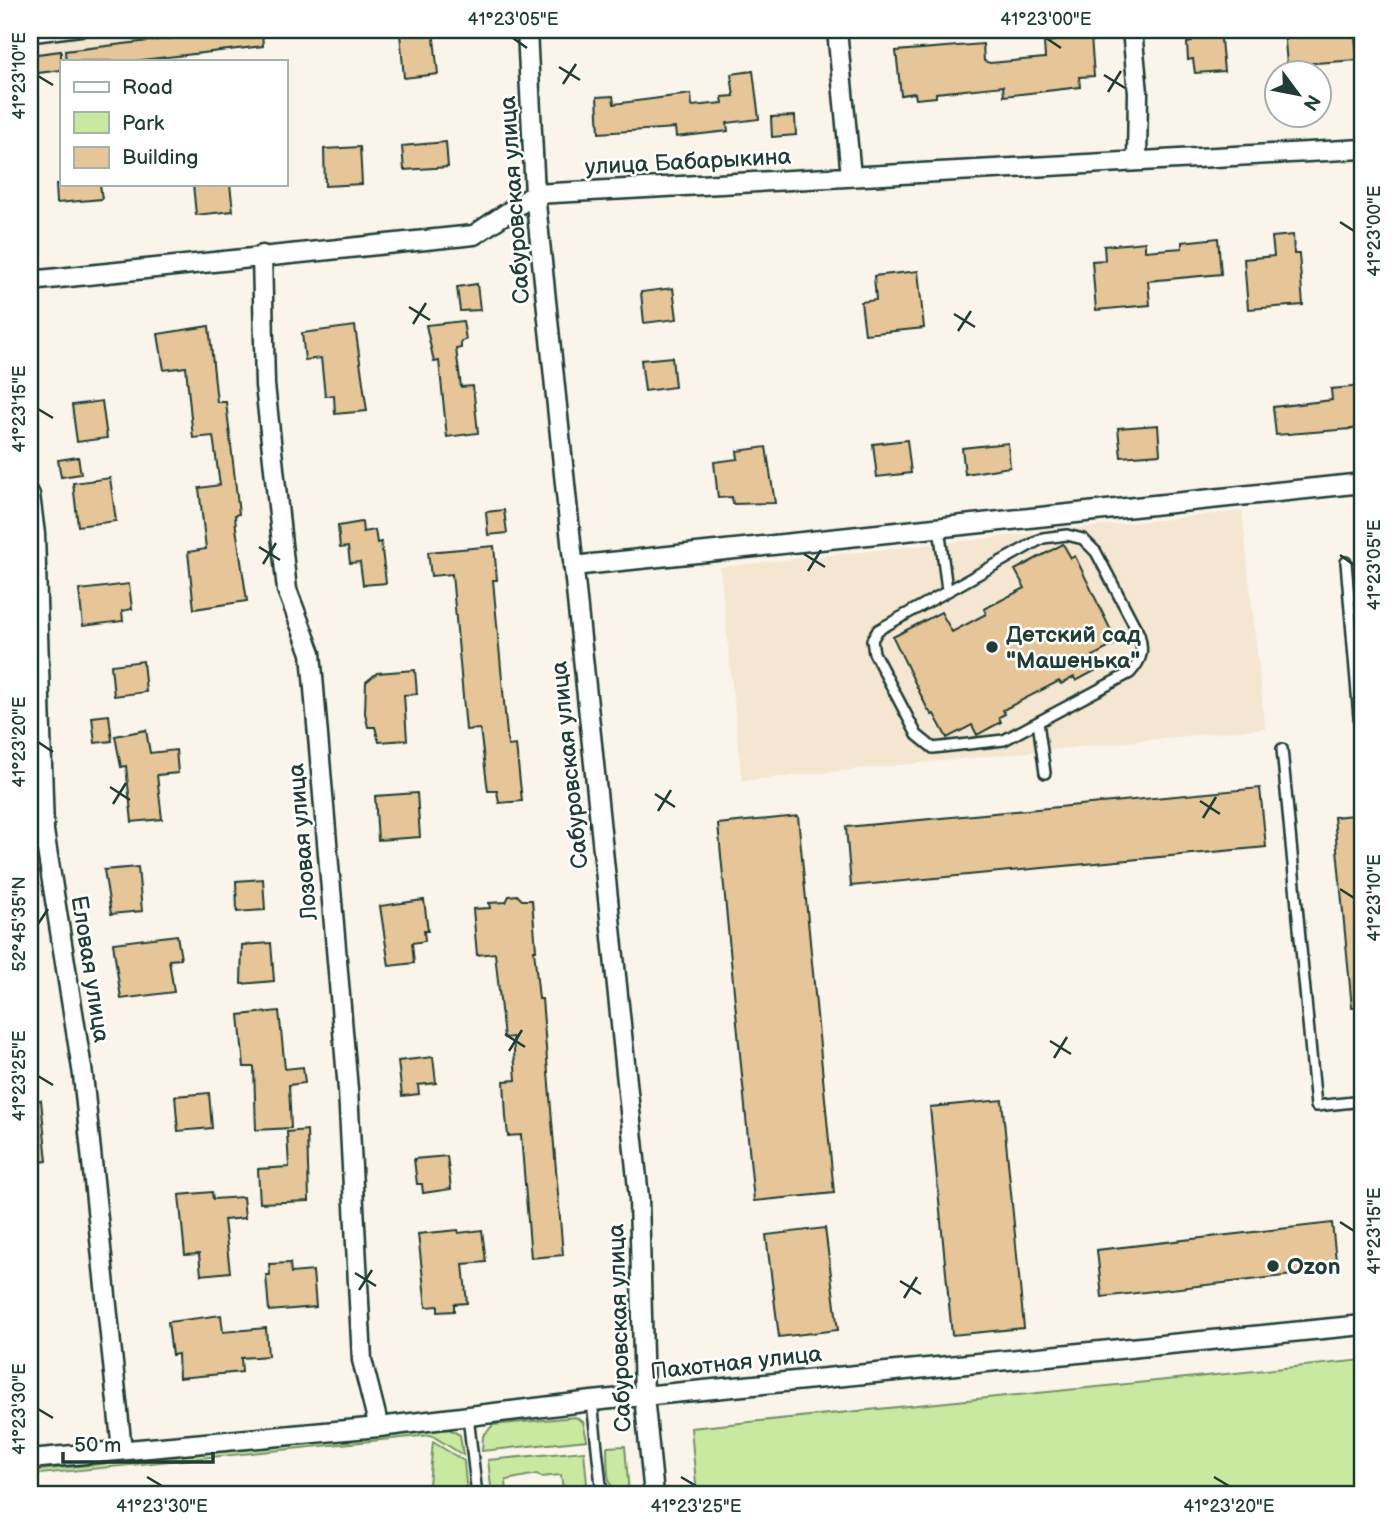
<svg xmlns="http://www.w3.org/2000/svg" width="1393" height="1525" font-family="'Balsamiq Sans',sans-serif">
<rect width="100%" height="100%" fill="#faf4ea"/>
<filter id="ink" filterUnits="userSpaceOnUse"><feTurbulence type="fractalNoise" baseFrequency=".0143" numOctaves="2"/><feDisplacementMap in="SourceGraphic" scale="14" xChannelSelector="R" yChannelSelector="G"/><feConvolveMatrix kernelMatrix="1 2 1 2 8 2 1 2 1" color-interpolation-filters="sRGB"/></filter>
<g filter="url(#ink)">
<!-- built -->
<path fill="#f4e6d1" d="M 30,30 L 262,30 L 263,46 L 133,61 L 61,61 L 61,70 L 30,74 Z
M 1242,511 L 1265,728 L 742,781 L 720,567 Z"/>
<!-- green -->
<path fill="#c9e8a0" stroke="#74926a" stroke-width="2" d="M 1363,1360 L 1363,1495 L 697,1495 L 691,1428 Z
M 575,1417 L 583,1422 L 587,1440 L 482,1451 L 483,1436 L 493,1425 Z
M 449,1429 L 460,1435 L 463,1455 L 431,1435 L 30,1475 L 30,1471 Z
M 433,1442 L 464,1461 L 467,1495 L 428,1495 Z
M 625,1446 L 629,1494 C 603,1497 608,1466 607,1447 Z
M 584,1451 L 588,1495 L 572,1495 L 571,1488 L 563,1489 L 561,1475 L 541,1477 L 537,1474 L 506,1480 L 507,1495 L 492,1495 L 488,1460 Z"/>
<!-- building -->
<path fill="#e6c698" stroke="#1f3d34" stroke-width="2" d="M 241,30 L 262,30 L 263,46 L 133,61 L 66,61 L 65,51 Z
M 433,30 L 438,74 L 404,78 L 400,33 Z
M 1191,30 L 1220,30 L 1224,71 L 1195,73 L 1193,59 L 1188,60 L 1187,43 L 1192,42 Z
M 1284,30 L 1354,30 L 1358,60 L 1287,65 Z
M 1060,31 L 1071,31 L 1082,38 L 1091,37 L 1094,76 L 1079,77 L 1080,87 L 1004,96 L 1003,86 L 936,93 L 936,97 L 916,99 L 915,93 L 901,95 L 896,51 L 983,44 L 984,61 L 990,63 L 1045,58 L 1044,42 L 1054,41 Z
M 61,51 L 61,70 L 30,74 L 30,55 Z
M 753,71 L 759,119 L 727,123 L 728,131 L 676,137 L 675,128 L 599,133 L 597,97 L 613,96 L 614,104 L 691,94 L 692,106 L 723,103 L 722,97 L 734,96 L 731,74 Z
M 795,116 L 796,135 L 772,137 L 771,117 Z
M 446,142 L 448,167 L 404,170 L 402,146 Z
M 360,147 L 362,184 L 325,186 L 324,149 Z
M 56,184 L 100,184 L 102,199 L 57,203 Z
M 193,184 L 230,184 L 233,211 L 196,215 Z
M 1293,235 L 1294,254 L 1299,254 L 1303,305 L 1248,309 L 1244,259 L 1274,256 L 1272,237 Z
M 1218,238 L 1221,274 L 1148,281 L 1150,305 L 1096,310 L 1092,261 L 1105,260 L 1104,246 L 1145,242 L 1145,251 L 1182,248 L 1182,242 Z
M 918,271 L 924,328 L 865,334 L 861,302 L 876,300 L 874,276 Z
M 477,284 L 480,310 L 460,311 L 457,287 Z
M 673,288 L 677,319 L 644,323 L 641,292 Z
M 463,321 L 466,340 L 461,341 L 461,348 L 456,349 L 461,387 L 473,386 L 478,433 L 447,437 L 439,361 L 434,362 L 426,325 Z
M 209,326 L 217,402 L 226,402 L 239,514 L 235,515 L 236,528 L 247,601 L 194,609 L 188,552 L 206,549 L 199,488 L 220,485 L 213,436 L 193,438 L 186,367 L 164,370 L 158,334 Z
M 355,326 L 367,411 L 335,414 L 334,395 L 325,396 L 321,358 L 305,360 L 302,333 Z
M 672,357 L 675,387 L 645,391 L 641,360 Z
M 1363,386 L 1363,428 L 1276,435 L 1273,407 L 1332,400 L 1331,389 Z
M 102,401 L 107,438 L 77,442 L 72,405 Z
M 1158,425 L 1160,454 L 1121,457 L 1118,428 Z
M 907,440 L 911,473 L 877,477 L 873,444 Z
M 1008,443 L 1010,467 L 965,474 L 962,448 Z
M 766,447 L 775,503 L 733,504 L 732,497 L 718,498 L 714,462 L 738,459 L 737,451 Z
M 78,457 L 81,474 L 61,477 L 58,460 Z
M 110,478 L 116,521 L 78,526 L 73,483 Z
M 504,510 L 507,533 L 488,535 L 486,512 Z
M 362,522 L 363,532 L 375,530 L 377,543 L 381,542 L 386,583 L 363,585 L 360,562 L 350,563 L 348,547 L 340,548 L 338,526 Z
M 1063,544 L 1071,558 L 1075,556 L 1117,643 L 1093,656 L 1100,668 L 1076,681 L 1074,677 L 1061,684 L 1059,681 L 1003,710 L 1005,714 L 999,717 L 1001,722 L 977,735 L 972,725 L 947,738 L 934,714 L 932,715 L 927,708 L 893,637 L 941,612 L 952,632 L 986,614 L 984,609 L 1025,588 L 1015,570 Z
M 494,546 L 497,580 L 493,580 L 508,746 L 516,745 L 522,801 L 499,803 L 497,791 L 488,791 L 480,729 L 466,730 L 452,574 L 431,576 L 428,552 Z
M 129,584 L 132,609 L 122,611 L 123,621 L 83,626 L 79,590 Z
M 143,661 L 146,692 L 114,696 L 111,665 Z
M 415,670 L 417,694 L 404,695 L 407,740 L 379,742 L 375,727 L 368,727 L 365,713 L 366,682 L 377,673 Z
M 109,715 L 112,741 L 95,743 L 92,717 Z
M 146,730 L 150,753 L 176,750 L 178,773 L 157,775 L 162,819 L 132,822 L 126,766 L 121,767 L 115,736 Z
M 1260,788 L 1266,847 L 851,886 L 846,827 Z
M 417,793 L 420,837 L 378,840 L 375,796 Z
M 1363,814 L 1363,1007 L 1352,1008 L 1334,817 Z
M 798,816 L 834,1193 L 754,1201 L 718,824 Z
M 138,867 L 142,911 L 111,914 L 104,870 Z
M 263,879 L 265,910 L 237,912 L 236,881 Z
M 517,895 L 522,900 L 532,900 L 536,950 L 534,950 L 539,999 L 542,999 L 563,1255 L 531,1258 L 521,1135 L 508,1136 L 506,1117 L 504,1081 L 516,1080 L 513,1037 L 504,1038 L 495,953 L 477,955 L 473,909 L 490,908 L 489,903 L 506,902 L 509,896 Z
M 424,900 L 428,931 L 424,931 L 425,941 L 412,943 L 414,963 L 389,966 L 380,906 Z
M 177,935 L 181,959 L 169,960 L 174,992 L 121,999 L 113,943 Z
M 271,943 L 274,981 L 241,984 L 242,945 Z
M 279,1011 L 285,1069 L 303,1067 L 305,1083 L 289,1085 L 291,1128 L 256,1130 L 254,1067 L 244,1067 L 239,1015 Z
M 433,1057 L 436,1083 L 418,1085 L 419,1094 L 402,1096 L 398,1061 Z
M 209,1093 L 212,1128 L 178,1131 L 175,1096 Z
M 41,1100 L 47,1161 L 30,1163 L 30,1101 Z
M 1002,1100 L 1024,1328 L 952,1335 L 930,1107 Z
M 307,1130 L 309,1201 L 260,1203 L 258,1169 L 289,1167 L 287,1132 Z
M 447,1156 L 451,1189 L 423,1193 L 422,1184 L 417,1184 L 414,1159 Z
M 212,1192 L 213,1199 L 243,1197 L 245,1218 L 224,1220 L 230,1272 L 201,1275 L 199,1254 L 185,1255 L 179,1195 Z
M 1332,1223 L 1337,1270 L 1102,1297 L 1097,1250 Z
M 825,1228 L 838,1330 L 779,1337 L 766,1235 Z
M 458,1230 L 459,1233 L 482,1230 L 486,1262 L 463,1264 L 467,1303 L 454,1304 L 454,1311 L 438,1312 L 438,1306 L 426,1307 L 418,1234 Z
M 290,1263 L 291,1273 L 313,1271 L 316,1307 L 269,1311 L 266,1275 L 270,1275 L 269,1264 Z
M 221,1315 L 223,1332 L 266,1328 L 268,1356 L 241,1358 L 242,1372 L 179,1378 L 178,1354 L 172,1355 L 168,1322 Z"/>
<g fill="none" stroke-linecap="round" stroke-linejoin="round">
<defs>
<path id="service" d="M 30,37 L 84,30
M 939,527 L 947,590
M 1067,535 L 1083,539 L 1096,552 L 1139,634 C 1144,651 1142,660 1130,673 L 1004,740 L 933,748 L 917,735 L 874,653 L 872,640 L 878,630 L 1043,538 Z
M 1346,562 L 1361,741
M 1038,722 L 1045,773
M 1282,749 L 1316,1106 L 1363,1101
M 592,1401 L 602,1495
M 468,1416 L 477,1495"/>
<path id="minor" d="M 527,30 L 535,194 L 639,1198 L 644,1396 L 654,1495
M 837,30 L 851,176
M 1132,30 L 1138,93 L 1137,161
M 262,255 L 265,385 L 287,590 L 311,653 L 348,1090 L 362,1360 L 379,1427
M 30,281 L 474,235 L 535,194 L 1363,149
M 30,495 L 35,534 L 44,831 L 83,1075 L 122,1450
M 573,566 L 1363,483
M 30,1459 L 379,1427 L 592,1401 L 1363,1325"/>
</defs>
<!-- service casing -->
<use href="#service" stroke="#1f3d34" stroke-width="14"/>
<!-- minor casing -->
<use href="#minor" stroke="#1f3d34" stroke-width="23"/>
<!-- service -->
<use href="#service" stroke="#fff" stroke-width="9"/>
<!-- minor -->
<use href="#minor" stroke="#fff" stroke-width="18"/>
</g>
</g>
<!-- ticks -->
<path fill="none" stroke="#1f3d34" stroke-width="2.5" d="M 513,38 L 527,48M 1046,38 L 1061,48M 559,67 L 580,80M 1104,75 L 1125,88M 38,76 L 53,85M 563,84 L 576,64M 1108,92 L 1121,71M 1340,222 L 1354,231M 409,307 L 430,320M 954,314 L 975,327M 413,324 L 426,303M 958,331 L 971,311M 38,409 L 53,418M 259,547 L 280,560M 804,554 L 825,567M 1340,555 L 1354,565M 263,564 L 276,543M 808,571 L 821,550M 38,742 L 53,752M 110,787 L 130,800M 655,794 L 675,807M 1200,801 L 1220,814M 113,804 L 126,783M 658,811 L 671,790M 1203,818 L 1216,797M 1340,889 L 1354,898M 38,924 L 48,909M 505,1034 L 525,1047M 1050,1041 L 1071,1054M 509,1051 L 522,1030M 1054,1058 L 1067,1037M 38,1076 L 53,1085M 1340,1222 L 1354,1231M 355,1273 L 376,1286M 900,1281 L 921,1294M 359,1290 L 372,1270M 904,1298 L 917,1277M 38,1409 L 53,1418M 147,1477 L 162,1486M 681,1477 L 696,1486M 1214,1477 L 1229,1486"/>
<!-- markers -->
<g fill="#1f3d34" stroke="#fff" stroke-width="2.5">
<circle cx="992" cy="647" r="7"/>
<circle cx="1273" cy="1266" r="7"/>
</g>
<g text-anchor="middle" stroke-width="5" stroke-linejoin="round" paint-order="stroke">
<!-- street labels -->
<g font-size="23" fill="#1f3d34" stroke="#fff">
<text transform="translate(688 161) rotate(-3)" y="8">улица Бабарыкина</text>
<text transform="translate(514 200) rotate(-94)" y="8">Сабуровская улица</text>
<text transform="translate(569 765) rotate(-96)" y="8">Сабуровская улица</text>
<text transform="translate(302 842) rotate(-95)" y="8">Лозовая улица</text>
<text transform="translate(91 969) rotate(81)" y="8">Еловая улица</text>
<text transform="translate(619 1328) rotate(-92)" y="8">Сабуровская улица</text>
<text transform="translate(736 1362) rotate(-6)" y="8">Пахотная улица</text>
</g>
<!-- poi labels -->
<g font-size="23" font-weight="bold" fill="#1f3d34" stroke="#fff" text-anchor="start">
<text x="1006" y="642">Детский сад<tspan x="1006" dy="26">"Машенька"</tspan></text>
<text x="1287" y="1274">Ozon</text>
</g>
</g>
<!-- margin -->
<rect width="1393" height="1525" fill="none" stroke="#fff" stroke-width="77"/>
<!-- legend -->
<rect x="60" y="60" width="228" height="126" fill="#ffffff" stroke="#a5b1ae" stroke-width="2"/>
<rect x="74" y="82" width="35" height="10" fill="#ffffff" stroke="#a5b1ae" stroke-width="2"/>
<text x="122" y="94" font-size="21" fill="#1f3d34">Road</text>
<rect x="74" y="112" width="35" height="21" fill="#c9e8a0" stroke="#a5b1ae" stroke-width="2"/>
<text x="122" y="130" font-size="21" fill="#1f3d34">Park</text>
<rect x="74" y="147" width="35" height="21" fill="#e6c698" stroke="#a5b1ae" stroke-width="2"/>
<text x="122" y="164" font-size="21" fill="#1f3d34">Building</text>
<!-- north arrow -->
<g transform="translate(1298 94) rotate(122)"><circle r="33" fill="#ffffff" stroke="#a5b1ae" stroke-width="2"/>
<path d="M0-5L12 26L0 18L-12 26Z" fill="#1f3d34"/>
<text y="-10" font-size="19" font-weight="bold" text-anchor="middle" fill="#1f3d34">N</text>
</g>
<!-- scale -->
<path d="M63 1452v10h150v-10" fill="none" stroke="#1f3d34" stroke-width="3.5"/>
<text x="74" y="1452" font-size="21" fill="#1f3d34" stroke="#ffffff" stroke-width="5" paint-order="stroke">50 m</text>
<rect x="38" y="38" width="1316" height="1448" fill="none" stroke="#1f3d34" stroke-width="2.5"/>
<g font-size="18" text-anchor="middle" fill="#1f3d34">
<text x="513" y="25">41°23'05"E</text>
<text x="1046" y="25">41°23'00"E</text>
<text transform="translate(19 76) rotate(-90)" y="6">41°23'10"E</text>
<text transform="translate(1374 231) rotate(-90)" y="6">41°23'00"E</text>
<text transform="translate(19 409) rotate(-90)" y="6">41°23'15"E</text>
<text transform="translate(1374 565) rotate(-90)" y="6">41°23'05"E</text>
<text transform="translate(19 742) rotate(-90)" y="6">41°23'20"E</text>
<text transform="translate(1374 898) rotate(-90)" y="6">41°23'10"E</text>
<text transform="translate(19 924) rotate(-90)" y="6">52°45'35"N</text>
<text transform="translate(19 1076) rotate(-90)" y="6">41°23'25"E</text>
<text transform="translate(1374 1231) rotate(-90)" y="6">41°23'15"E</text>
<text transform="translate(19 1409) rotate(-90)" y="6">41°23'30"E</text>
<text x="162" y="1512">41°23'30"E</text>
<text x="696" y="1512">41°23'25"E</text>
<text x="1229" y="1512">41°23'20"E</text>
</g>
</svg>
